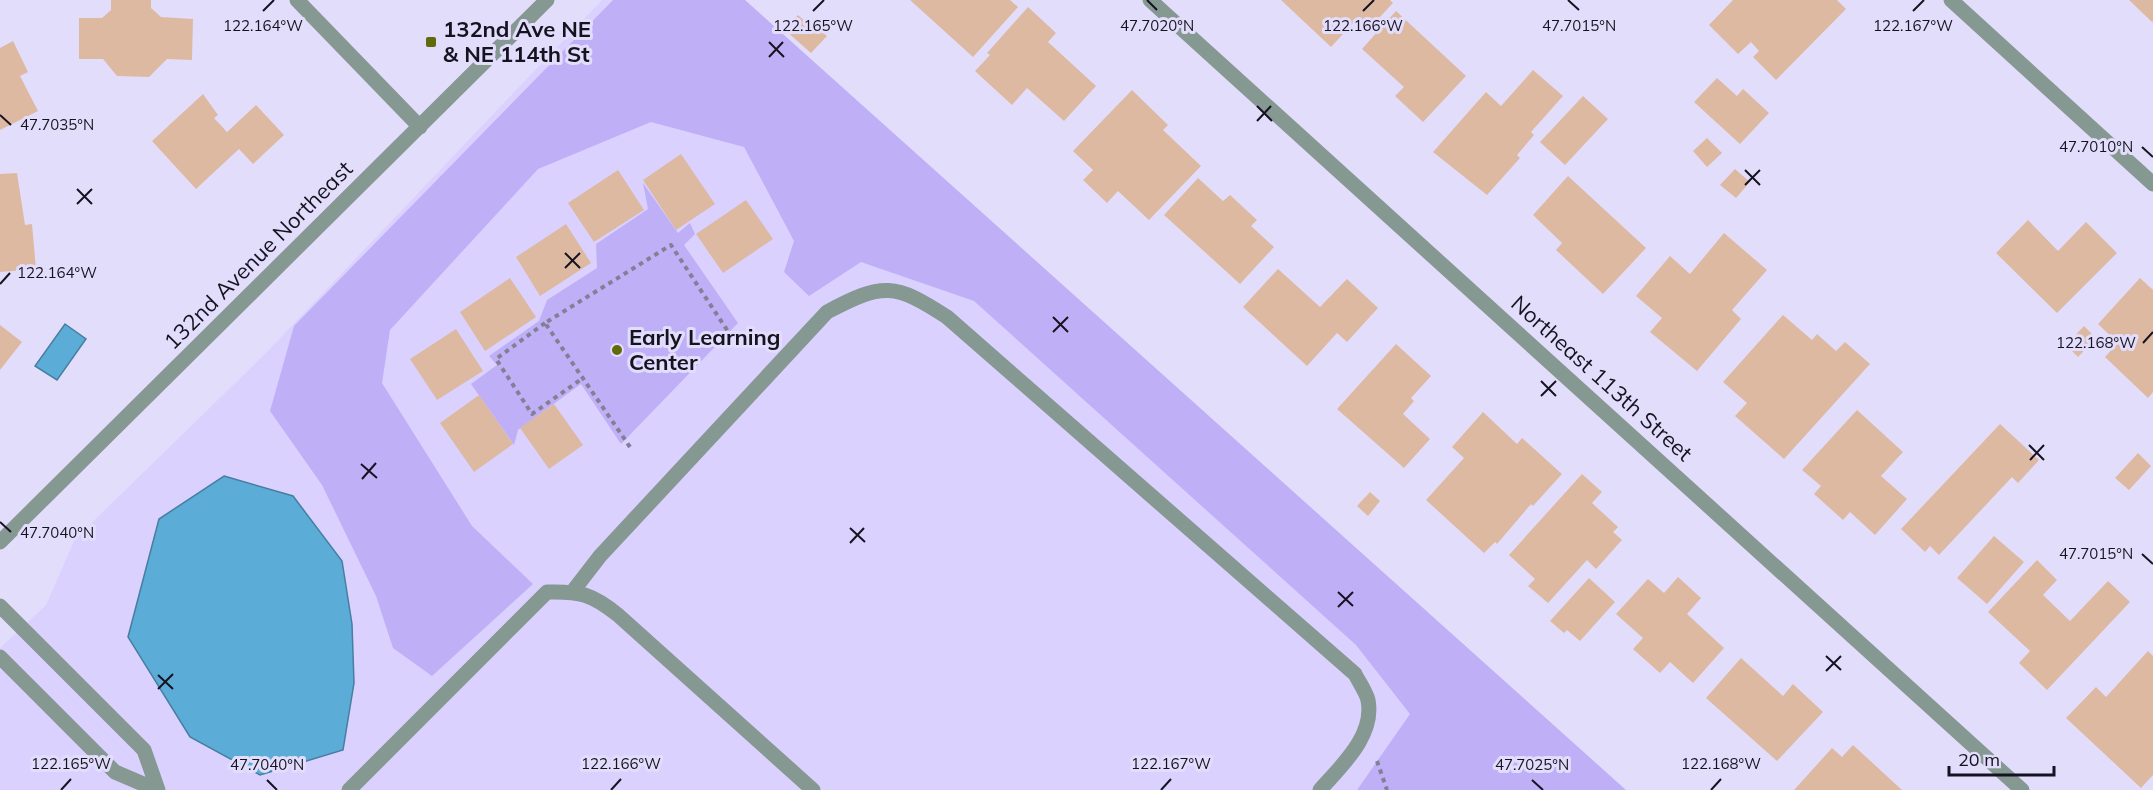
<svg xmlns="http://www.w3.org/2000/svg" width="2153" height="790" font-family="Mulish,sans-serif">
<rect width="100%" height="100%" fill="#e3ddfc"/>
<!-- built -->
<path fill="#dad1fe" d="M 602,0 L 727,0 L 1608,790 L 0,790 L 0,648 L 46,605 L 75,539 L 263,356 Z"/>
<!-- green -->
<path fill="#bfaff7" d="M 613,0 L 745,0 L 1626,790 L 1357,790 L 1410,714 L 1356,645 L 974,301 L 861,262 L 809,296 L 784,272 L 794,241 L 744,147 L 651,122 L 538,169 L 390,330 L 382,383 L 472,526 L 533,584 L 432,676 L 393,648 L 376,596 L 322,485 L 270,411 L 294,326 Z
M 643,183 L 678,233 L 690,223 L 695,234 L 684,245 L 738,323 L 621,444 L 581,384 L 518,430 L 514,445 L 471,384 L 497,365 L 489,356 L 539,321 L 547,300 L 597,268 L 596,244 L 648,209 Z"/>
<!-- water -->
<path fill="#5cacd8" stroke="#477ea1" stroke-width="1.5" d="M 65,324 L 86,339 L 57,380 L 35,366 Z
M 224,476 L 293,496 L 342,561 L 352,624 L 354,683 L 343,750 L 260,775 L 190,737 L 128,637 L 159,519 Z"/>
<!-- building -->
<path fill="#ddb9a2" d="M 111,0 L 151,0 L 151,8 L 161,17 L 193,19 L 192,60 L 167,59 L 149,77 L 117,76 L 103,59 L 79,59 L 79,18 L 102,18 L 111,10 Z
M 910,0 L 1010,0 L 1018,7 L 973,57 Z
M 1281,0 L 1390,0 L 1393,3 L 1366,32 L 1355,21 L 1331,47 Z
M 1733,0 L 1837,0 L 1846,9 L 1776,80 L 1753,57 L 1759,51 L 1751,42 L 1738,54 L 1709,25 Z
M 2129,0 L 2153,0 L 2153,21 L 2152,22 Z
M 1028,7 L 1056,33 L 1048,42 L 1096,86 L 1064,121 L 1027,88 L 1012,105 L 975,71 L 990,55 L 987,53 Z
M 1396,11 L 1466,76 L 1423,122 L 1395,96 L 1404,87 L 1362,49 Z
M 798,15 L 810,26 L 805,33 L 813,24 L 827,36 L 811,53 L 785,30 Z
M 13,41 L 28,72 L 20,76 L 38,111 L 0,130 L 0,48 Z
M 1533,70 L 1563,96 L 1531,132 L 1534,135 L 1517,155 L 1520,158 L 1487,195 L 1433,152 L 1486,92 L 1501,106 Z
M 1717,78 L 1737,96 L 1743,89 L 1769,113 L 1740,144 L 1694,102 Z
M 1132,90 L 1168,125 L 1163,130 L 1201,166 L 1149,220 L 1118,191 L 1107,203 L 1083,180 L 1093,170 L 1073,151 Z
M 203,94 L 218,115 L 214,118 L 227,132 L 256,105 L 284,135 L 253,164 L 239,149 L 196,189 L 152,141 Z
M 1583,96 L 1608,119 L 1565,165 L 1540,142 Z
M 1707,138 L 1722,153 L 1707,167 L 1693,151 Z
M 681,154 L 715,204 L 676,230 L 643,180 Z
M 1735,169 L 1750,182 L 1736,198 L 1720,185 Z
M 618,170 L 644,210 L 594,242 L 568,203 Z
M 17,173 L 25,225 L 32,224 L 36,269 L 0,272 L 0,174 Z
M 1568,176 L 1646,248 L 1603,294 L 1556,250 L 1562,243 L 1533,215 Z
M 1198,178 L 1223,201 L 1230,195 L 1257,220 L 1251,226 L 1274,247 L 1240,284 L 1164,215 Z
M 746,200 L 773,239 L 723,273 L 696,234 Z
M 2028,220 L 2058,251 L 2086,222 L 2117,253 L 2057,313 L 1996,253 Z
M 566,224 L 591,263 L 540,296 L 516,257 Z
M 1724,233 L 1767,270 L 1732,310 L 1741,319 L 1697,371 L 1650,332 L 1662,318 L 1636,296 L 1670,256 L 1690,274 Z
M 1278,269 L 1320,307 L 1347,279 L 1378,308 L 1347,342 L 1337,333 L 1307,366 L 1243,307 Z
M 510,278 L 536,317 L 485,351 L 460,312 Z
M 2140,278 L 2153,290 L 2153,392 L 2148,398 L 2105,357 L 2118,343 L 2098,324 Z
M 1783,315 L 1812,340 L 1817,334 L 1836,351 L 1845,342 L 1870,364 L 1784,459 L 1735,416 L 1747,403 L 1723,382 Z
M 0,325 L 22,342 L 0,370 Z
M 2084,326 L 2096,338 L 2078,357 L 2066,345 Z
M 456,329 L 483,371 L 437,400 L 410,359 Z
M 1396,344 L 1431,376 L 1411,398 L 1414,401 L 1403,414 L 1430,439 L 1404,468 L 1337,409 Z
M 479,395 L 513,444 L 474,472 L 440,423 Z
M 554,404 L 583,445 L 549,469 L 520,428 Z
M 1857,410 L 1903,452 L 1881,476 L 1907,499 L 1875,535 L 1850,512 L 1843,520 L 1814,494 L 1821,486 L 1802,470 Z
M 1483,412 L 1517,444 L 1522,438 L 1562,474 L 1533,506 L 1531,504 L 1497,544 L 1495,542 L 1484,553 L 1426,500 L 1464,458 L 1452,447 Z
M 2000,424 L 2039,460 L 2018,483 L 2012,477 L 1939,555 L 1930,546 L 1925,552 L 1901,529 Z
M 2138,453 L 2151,466 L 2129,490 L 2115,478 Z
M 1582,474 L 1602,492 L 1592,503 L 1618,527 L 1613,532 L 1622,540 L 1596,569 L 1587,560 L 1548,603 L 1528,586 L 1535,579 L 1509,555 Z
M 1370,492 L 1380,501 L 1368,516 L 1357,506 Z
M 1994,536 L 2024,562 L 1987,604 L 1957,578 Z
M 2037,560 L 2057,580 L 2043,595 L 2070,621 L 2108,581 L 2130,602 L 2047,690 L 2019,663 L 2030,651 L 1988,612 Z
M 1678,577 L 1701,598 L 1687,614 L 1724,648 L 1693,683 L 1670,662 L 1660,673 L 1633,649 L 1643,638 L 1616,614 L 1648,579 L 1664,593 Z
M 1589,578 L 1615,602 L 1580,641 L 1567,630 L 1564,633 L 1550,621 Z
M 2148,651 L 2153,656 L 2153,775 L 2141,788 L 2066,718 L 2096,687 L 2106,697 Z
M 1741,658 L 1783,696 L 1793,684 L 1823,712 L 1777,761 L 1706,698 Z
M 1853,745 L 1902,790 L 1794,790 L 1832,748 L 1842,757 Z"/>
<g fill="none" stroke-linecap="round" stroke-linejoin="round">
<!-- path -->
<path stroke="#837f95" stroke-width="4" stroke-dasharray="4.5 4.5" stroke-linecap="butt" d="M 545,323 L 496,359 L 532,414 L 583,378
M 630,447 L 545,323 L 671,245 L 735,342
M 1377,761 L 1387,790"/>
<!-- minor -->
<path stroke="#859891" stroke-width="15" d="M 297,0 L 420,127
M 1150,0 L 2022,790
M 1951,0 L 2153,184
M 0,542 L 547,0
M 573,591 L 600,556 L 827,312 C 883,282 895,283 947,317 L 1355,674 C 1359,682 1366,692 1368,700 C 1375,736 1341,766 1320,790
M 0,606 L 144,750 L 158,790
M 0,657 L 115,772 L 157,790
M 349,790 L 547,592 C 580,591 592,594 618,615 L 813,790"/>
</g>
<!-- ticks -->
<path fill="none" stroke="#161320" stroke-width="2" d="M 1147,0 L 1157,10M 1568,0 L 1579,10M 263,11 L 274,0M 813,11 L 824,0M 1363,11 L 1374,0M 1913,11 L 1924,0M 769,42 L 784,57M 769,57 L 783,42M 1257,106 L 1272,121M 0,115 L 11,125M 1257,121 L 1271,106M 2142,147 L 2153,157M 1745,170 L 1760,185M 1745,185 L 1760,170M 77,189 L 92,204M 77,204 L 92,189M 565,253 L 580,268M 565,268 L 580,253M 0,284 L 10,273M 1053,317 L 1068,332M 1053,332 L 1068,317M 2143,343 L 2153,332M 1541,381 L 1556,396M 1541,396 L 1556,381M 2029,445 L 2044,460M 2030,460 L 2044,445M 361,464 L 377,478M 362,479 L 376,463M 0,522 L 11,532M 850,528 L 865,542M 850,543 L 864,528M 2142,554 L 2153,564M 1338,592 L 1353,606M 1338,607 L 1353,592M 1826,656 L 1841,670M 1826,671 L 1841,656M 158,675 L 173,689M 158,689 L 173,674M 267,780 L 277,790M 1532,780 L 1543,790M 61,790 L 71,779M 611,790 L 621,779M 1161,790 L 1171,779M 1711,790 L 1721,779"/>
<!-- markers -->
<g fill="#62690b" stroke="#e3ddfc" stroke-width="2">
<rect x="425" y="36" width="12" height="12" rx="3"/>
<circle cx="617" cy="350" r="6"/>
</g>
<g text-anchor="middle" stroke-width="6" stroke-linejoin="round" paint-order="stroke">
<!-- poi labels -->
<g font-size="22" font-weight="bold" fill="#161320" stroke="#e3ddfc" text-anchor="start">
<text x="443" y="37">132nd Ave NE<tspan x="443" dy="25">&amp; NE 114th St</tspan></text>
<text x="629" y="345">Early Learning<tspan x="629" dy="25">Center</tspan></text>
</g>
<!-- street labels -->
<g font-size="22" fill="#161320" stroke="#e3ddfc">
<text transform="translate(258 255) rotate(-45)" y="8">132nd Avenue Northeast</text>
<text transform="translate(1602 378) rotate(42)" y="8">Northeast 113th Street</text>
</g>
</g>
<g font-size="15" text-anchor="middle" fill="#161320" stroke="#e3ddfc" stroke-width="6" stroke-linejoin="round" paint-order="stroke">
<text x="1157" y="31">47.7020°N</text>
<text x="1579" y="31">47.7015°N</text>
<text x="813" y="31">122.165°W</text>
<text x="1363" y="31">122.166°W</text>
<text x="263" y="31">122.164°W</text>
<text x="1913" y="31">122.167°W</text>
<text x="57" y="130">47.7035°N</text>
<text x="2096" y="152">47.7010°N</text>
<text x="57" y="278">122.164°W</text>
<text x="2096" y="348">122.168°W</text>
<text x="57" y="538">47.7040°N</text>
<text x="2096" y="559">47.7015°N</text>
<text x="71" y="769">122.165°W</text>
<text x="621" y="769">122.166°W</text>
<text x="1171" y="769">122.167°W</text>
<text x="1721" y="769">122.168°W</text>
<text x="267" y="770">47.7040°N</text>
<text x="1532" y="770">47.7025°N</text>
</g>
<!-- scale -->
<path d="M1949 766v9h105v-9" fill="none" stroke="#161320" stroke-width="3"/>
<text x="1958" y="766" font-size="18" fill="#161320" stroke="#e3ddfc" stroke-width="4.5" paint-order="stroke">20 m</text>
</svg>
